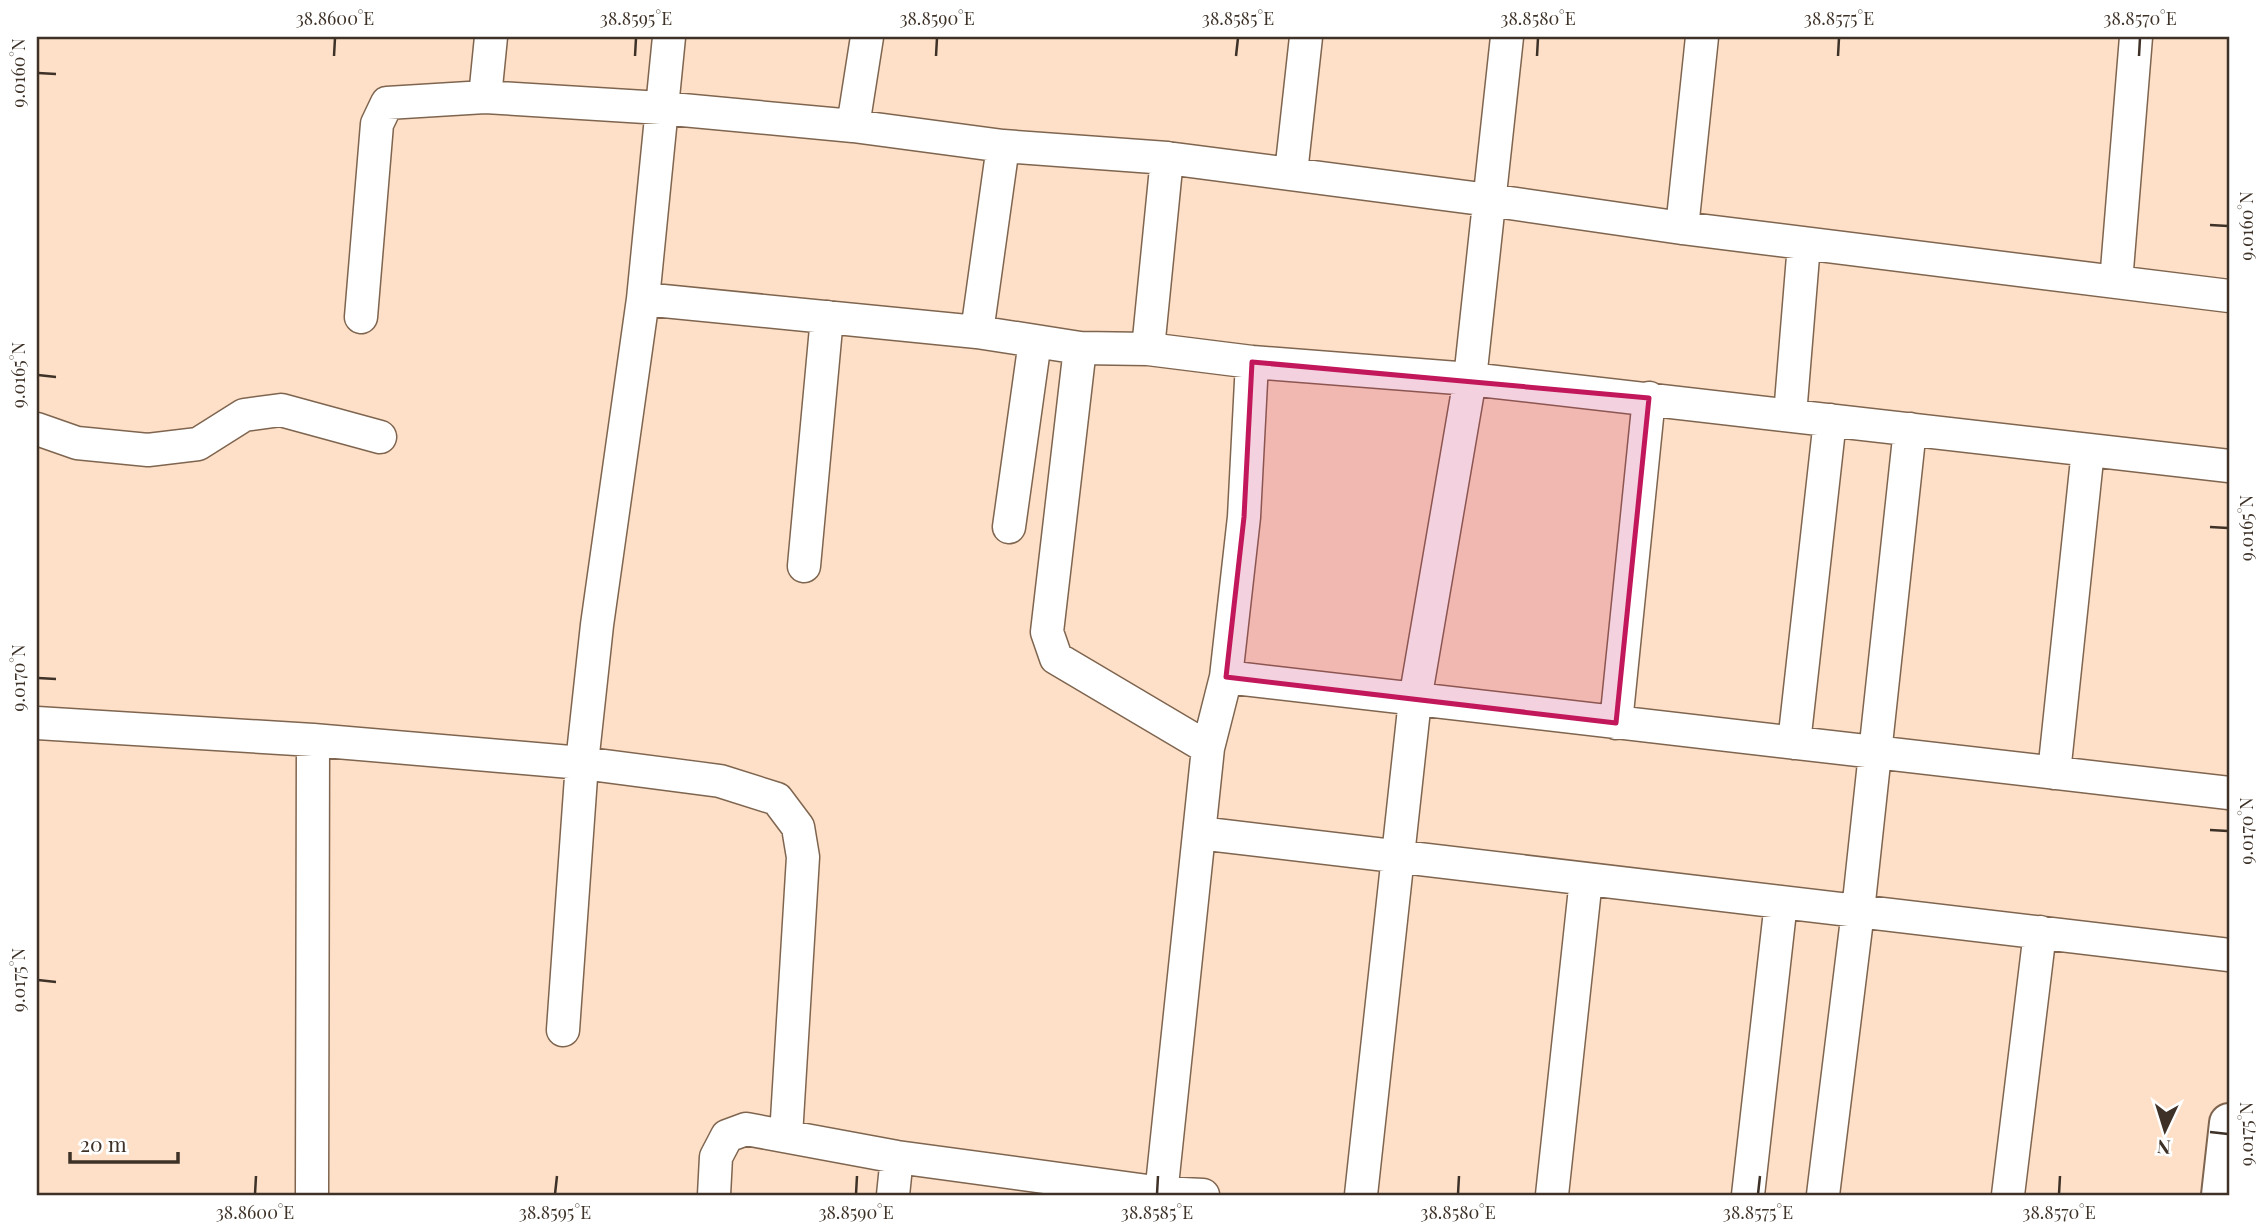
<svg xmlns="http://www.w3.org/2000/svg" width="2266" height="1232" font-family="'Playfair Display',serif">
<rect width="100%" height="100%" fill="#fde0c7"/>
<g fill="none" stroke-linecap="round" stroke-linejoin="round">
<defs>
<path id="minor" d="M 491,37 L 485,97 L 661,108 L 853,126 L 1003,146 L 1167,158 L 1489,200 L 1682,228 L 2229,296
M 853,126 L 867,37
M 1291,173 L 1306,37
M 1682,228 L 1702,37
M 2116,282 L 2136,37
M 643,299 L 977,332 L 1080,348 L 1148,349 L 1252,362 L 1470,379 L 2229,466
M 361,317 L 377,124 L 387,103 L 485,97
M 977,332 L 1003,146
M 1080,348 L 1047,632 L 1056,658 L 1208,748
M 1148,349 L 1167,158
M 1790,415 L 1804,244
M 37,429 L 77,443 L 148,450 L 198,444 L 244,415 L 281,410 L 380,437
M 1009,527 L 1035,341
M 804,566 L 827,317
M 1226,677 L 2229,793
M 37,723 L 313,740 L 582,763 L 720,781 L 777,799 L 798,827 L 803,857 L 786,1136
M 1616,723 L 1649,398
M 1794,743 L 1830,420
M 2054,773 L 2088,450
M 1199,833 L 2229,955
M 563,1030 L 582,763 L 597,625 L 643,299 L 669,37
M 312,1195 L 313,740
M 714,1195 L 716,1157 L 727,1136 L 746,1129 L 897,1157 L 1162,1193 L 1203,1195
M 893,1195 L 897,1157
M 1161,1195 L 1208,748 L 1226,677 L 1244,517 L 1252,362
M 1361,1195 L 1415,700 L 1470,379 L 1507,37
M 1552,1195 L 1586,879
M 1748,1195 L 1781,902
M 1823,1195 L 1858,911 L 1910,429
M 2008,1195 L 2040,932"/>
<path id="primary" d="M 2221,1195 L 2229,1123"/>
</defs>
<!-- minor casing -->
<use href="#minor" stroke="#7f654f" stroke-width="35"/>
<!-- primary casing -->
<use href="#primary" stroke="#7f654f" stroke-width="42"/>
<!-- minor -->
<use href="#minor" stroke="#fff" stroke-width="32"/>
<!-- primary -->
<use href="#primary" stroke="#fff" stroke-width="38"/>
</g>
<!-- marked area -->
<path fill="#c2185b" fill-opacity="0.2" stroke="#c2185b" stroke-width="5" stroke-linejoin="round" d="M 1252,362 L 1649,398 L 1616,723 L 1226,677 L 1244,517 Z"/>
<!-- ticks -->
<path fill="none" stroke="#3e3228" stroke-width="2.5" d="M 334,56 L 335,38M 635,56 L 636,38M 936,56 L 937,38M 1236,56 L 1238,38M 1537,56 L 1538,38M 1838,56 L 1839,38M 2139,56 L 2140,38M 38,73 L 56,74M 2210,225 L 2228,226M 38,375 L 56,377M 2210,527 L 2228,528M 38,678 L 56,679M 2210,830 L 2228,831M 38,980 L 56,982M 2210,1132 L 2228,1134M 255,1194 L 256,1176M 555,1194 L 557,1176M 856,1194 L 857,1176M 1157,1194 L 1158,1176M 1458,1194 L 1459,1176M 1758,1194 L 1760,1176M 2059,1194 L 2060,1176"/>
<!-- border -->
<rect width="2266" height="1232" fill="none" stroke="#ffffff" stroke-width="77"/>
<!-- north arrow -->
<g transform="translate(2165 1130) rotate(184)" stroke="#ffffff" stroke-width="5" paint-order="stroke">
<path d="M0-5L12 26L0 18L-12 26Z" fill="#3e3228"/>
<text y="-10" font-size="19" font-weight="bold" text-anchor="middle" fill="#3e3228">N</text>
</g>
<!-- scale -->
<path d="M70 1152v10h108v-10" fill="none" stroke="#3e3228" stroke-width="3.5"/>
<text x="80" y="1152" font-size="21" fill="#3e3228" stroke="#ffffff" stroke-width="5" paint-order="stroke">20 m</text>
<rect x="38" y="38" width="2190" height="1156" fill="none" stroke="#3e3228" stroke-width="2.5"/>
<g font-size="18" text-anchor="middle" fill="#3e3228">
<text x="335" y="25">38.8600°E</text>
<text x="636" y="25">38.8595°E</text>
<text x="937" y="25">38.8590°E</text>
<text x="1238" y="25">38.8585°E</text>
<text x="1538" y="25">38.8580°E</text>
<text x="1839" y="25">38.8575°E</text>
<text x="2140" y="25">38.8570°E</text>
<text transform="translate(19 73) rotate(-90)" y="6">9.0160°N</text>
<text transform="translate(2247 226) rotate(-90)" y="6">9.0160°N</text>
<text transform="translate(19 375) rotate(-90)" y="6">9.0165°N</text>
<text transform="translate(2247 528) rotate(-90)" y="6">9.0165°N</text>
<text transform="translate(19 678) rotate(-90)" y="6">9.0170°N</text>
<text transform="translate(2247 831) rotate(-90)" y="6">9.0170°N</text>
<text transform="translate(19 980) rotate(-90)" y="6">9.0175°N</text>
<text transform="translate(2247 1134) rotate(-90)" y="6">9.0175°N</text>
<text x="255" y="1219">38.8600°E</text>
<text x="555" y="1219">38.8595°E</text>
<text x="856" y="1219">38.8590°E</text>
<text x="1157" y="1219">38.8585°E</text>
<text x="1458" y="1219">38.8580°E</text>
<text x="1758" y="1219">38.8575°E</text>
<text x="2059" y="1219">38.8570°E</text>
</g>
</svg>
